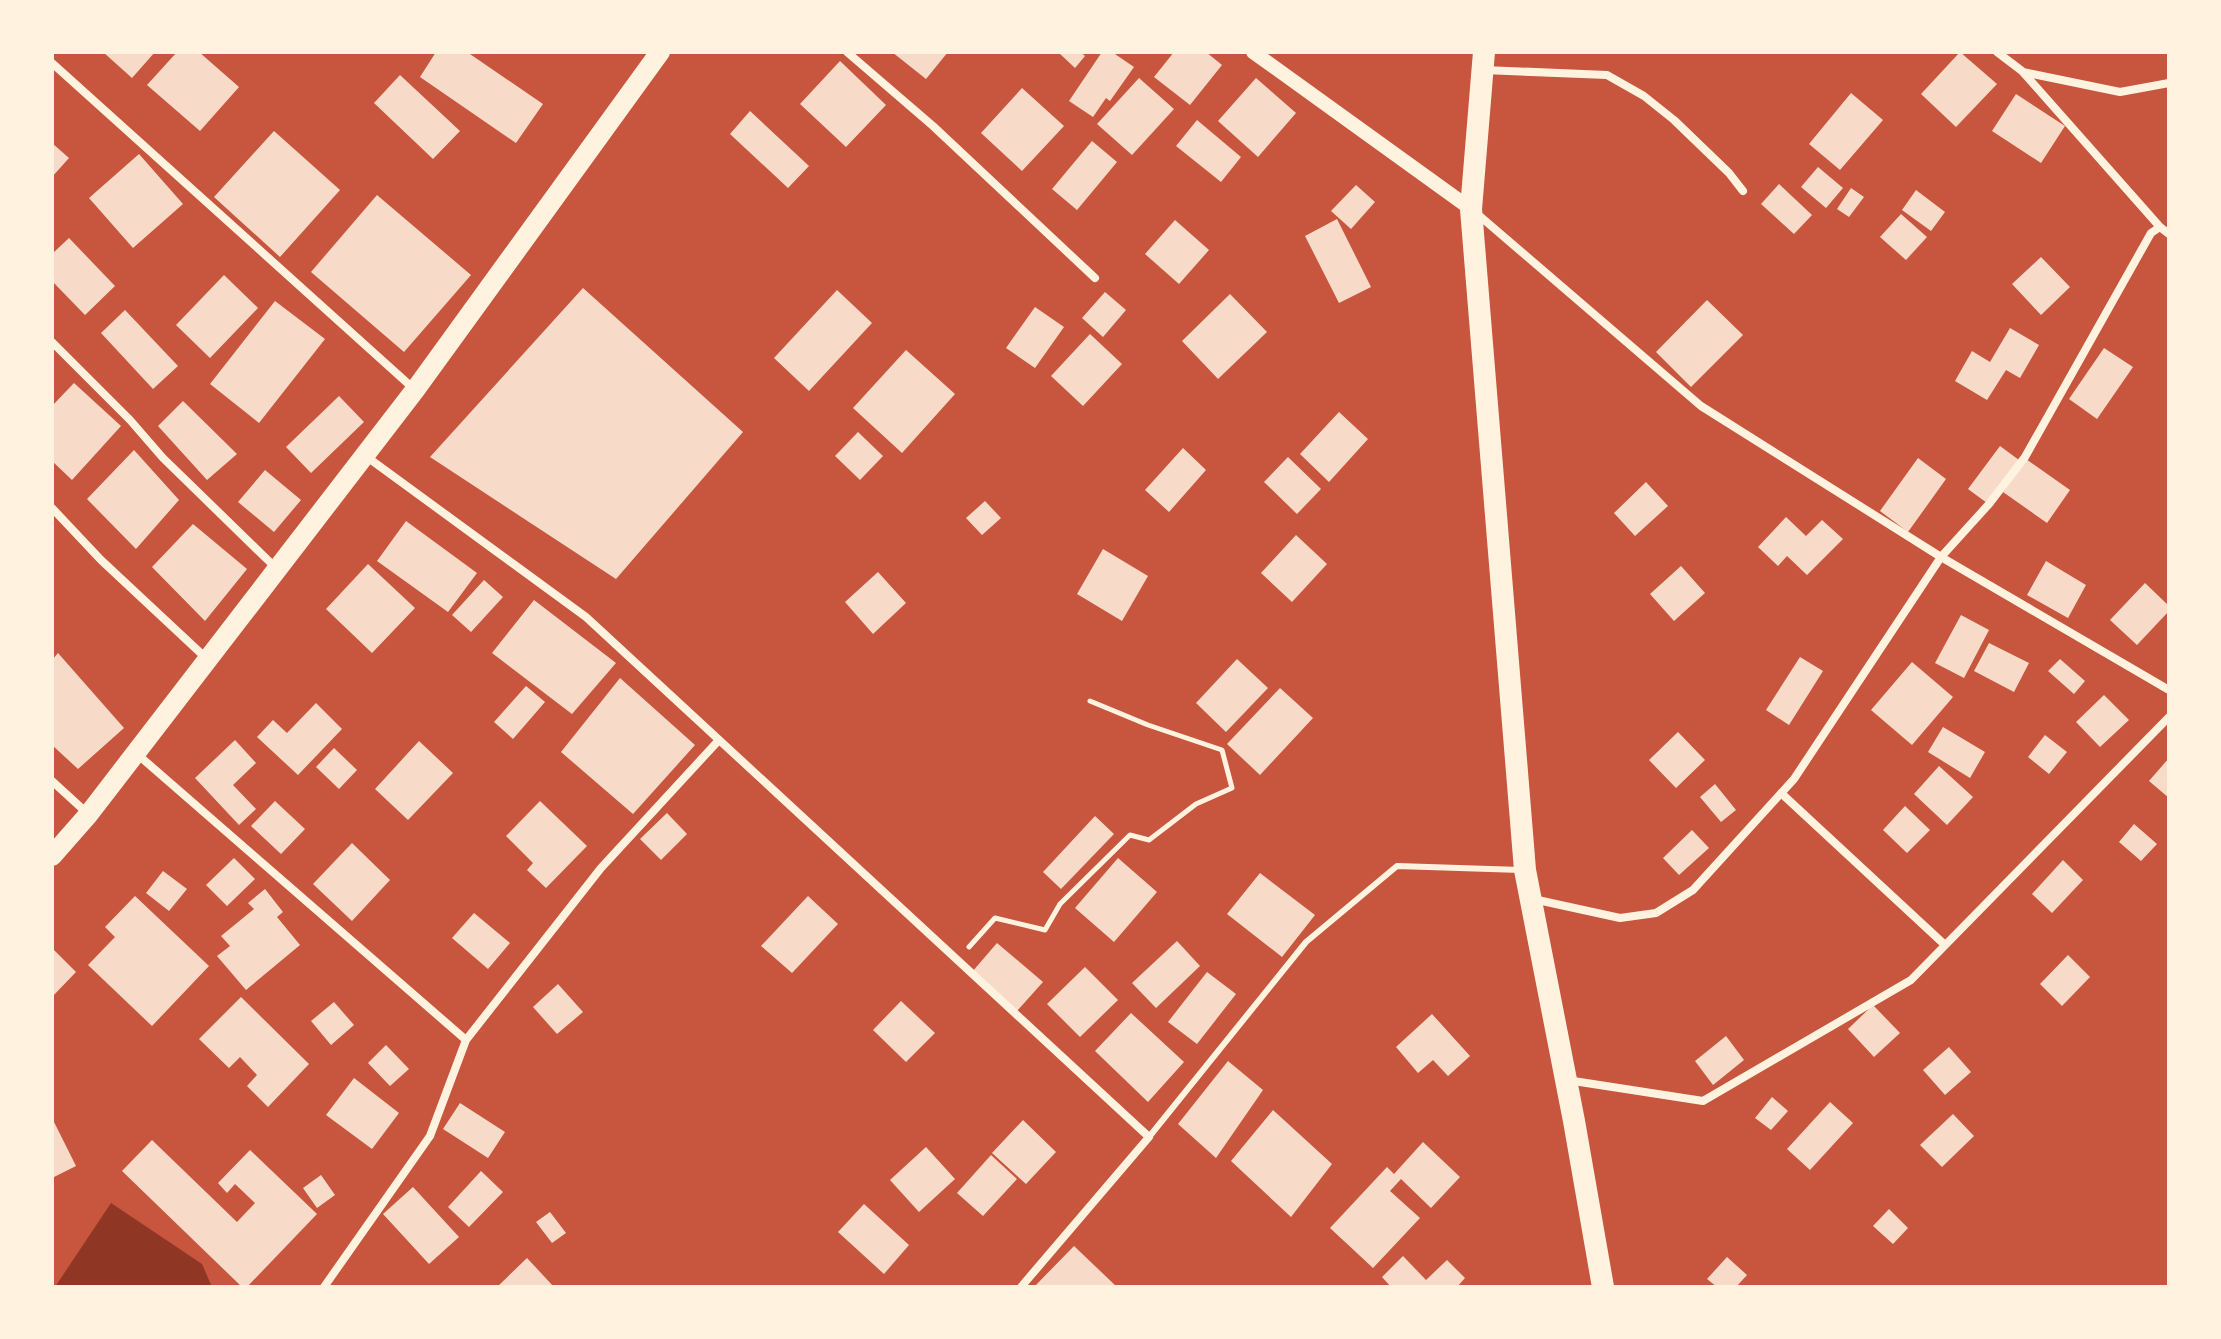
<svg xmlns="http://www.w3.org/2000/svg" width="2221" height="1339" font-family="'Fira Sans',sans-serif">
<rect width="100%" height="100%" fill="#c8553d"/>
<!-- water -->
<path fill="#8f3625" d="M 111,1203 L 202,1264 L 212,1287 L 55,1287 Z"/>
<!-- building -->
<path fill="#f7dbc8" d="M 103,52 L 155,52 L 132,78 Z
M 177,52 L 199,52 L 239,87 L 200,131 L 147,85 Z
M 436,52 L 467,52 L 543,104 L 516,143 L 420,77 Z
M 892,52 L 948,52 L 926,79 Z
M 1058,52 L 1080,52 L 1085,56 L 1075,68 Z
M 1102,52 L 1112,52 L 1134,67 L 1110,101 L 1106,98 L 1093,117 L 1069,101 Z
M 1174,52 L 1206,52 L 1222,65 L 1190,105 L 1154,77 Z
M 1960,52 L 1997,84 L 1956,127 L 1921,94 Z
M 840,61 L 886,105 L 846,147 L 800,104 Z
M 400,75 L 460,131 L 433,159 L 374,103 Z
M 1139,78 L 1174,109 L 1132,155 L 1097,124 Z
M 1256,78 L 1296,113 L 1258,157 L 1218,121 Z
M 1022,88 L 1064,126 L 1022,171 L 981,133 Z
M 1851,93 L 1883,120 L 1840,170 L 1809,144 Z
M 2016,94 L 2065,126 L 2041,163 L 1992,131 Z
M 750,111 L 809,166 L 788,188 L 730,134 Z
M 1197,120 L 1241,157 L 1221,182 L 1176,146 Z
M 274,131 L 340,190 L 280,257 L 214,197 Z
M 1092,141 L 1117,162 L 1077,210 L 1052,189 Z
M 52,143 L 69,158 L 52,177 Z
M 139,154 L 183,204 L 133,248 L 89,198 Z
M 1818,167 L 1843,188 L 1826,208 L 1801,187 Z
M 1779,184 L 1812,215 L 1794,234 L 1761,204 Z
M 1356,185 L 1375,202 L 1351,229 L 1331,211 Z
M 1851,188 L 1864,197 L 1849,217 L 1837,209 Z
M 1916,190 L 1945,212 L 1931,231 L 1902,210 Z
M 377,195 L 471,275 L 404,352 L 311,272 Z
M 1901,214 L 1927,237 L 1906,260 L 1880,237 Z
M 1337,219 L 1371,287 L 1339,303 L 1305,236 Z
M 1175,220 L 1209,250 L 1179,284 L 1145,254 Z
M 69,238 L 115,286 L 85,315 L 52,281 L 52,254 Z
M 2041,257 L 2070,287 L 2041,315 L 2012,284 Z
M 224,275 L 258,308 L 210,358 L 176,325 Z
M 583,288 L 743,432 L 616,579 L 430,457 Z
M 837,290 L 872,323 L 809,391 L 774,358 Z
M 1105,292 L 1126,310 L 1103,337 L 1082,318 Z
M 1230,294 L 1267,332 L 1218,379 L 1182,341 Z
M 1707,300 L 1743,335 L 1691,387 L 1656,352 Z
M 275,301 L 325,339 L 259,423 L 210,384 Z
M 1035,307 L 1064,327 L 1035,368 L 1006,348 Z
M 125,310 L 178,366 L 153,389 L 101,333 Z
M 2010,328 L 2039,345 L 2020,378 L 2006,370 L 1987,400 L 1955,381 L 1972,351 L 1990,362 Z
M 1090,334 L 1122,364 L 1083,406 L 1051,376 Z
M 2104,348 L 2133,367 L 2097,419 L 2069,399 Z
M 906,350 L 955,394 L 902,453 L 853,408 Z
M 74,383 L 121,426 L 72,480 L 52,461 L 52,406 Z
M 339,396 L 364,422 L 311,473 L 286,447 Z
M 183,401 L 237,454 L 207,480 L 158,426 Z
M 1339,412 L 1368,439 L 1329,482 L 1300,454 Z
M 858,432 L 883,456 L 860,480 L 835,456 Z
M 2000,446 L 2019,460 L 1987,503 L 1968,489 Z
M 1183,448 L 1206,470 L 1169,512 L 1145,490 Z
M 134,450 L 179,500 L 136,549 L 87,499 Z
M 1288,457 L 1321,489 L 1297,514 L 1264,482 Z
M 1918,458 L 1946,479 L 1908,532 L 1880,511 Z
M 2026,459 L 2070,490 L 2047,523 L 2003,492 Z
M 265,470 L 301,500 L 274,532 L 238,502 Z
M 1646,482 L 1668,506 L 1635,536 L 1614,513 Z
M 985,501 L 1001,518 L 982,535 L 966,518 Z
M 1786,517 L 1806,536 L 1822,520 L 1843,539 L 1807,575 L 1787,556 L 1778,566 L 1758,547 Z
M 406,521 L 477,573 L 448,612 L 377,561 Z
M 193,524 L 247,569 L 205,621 L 152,567 Z
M 1296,535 L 1327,564 L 1292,602 L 1261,573 Z
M 1103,549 L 1148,576 L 1122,621 L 1077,594 Z
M 2046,561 L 2086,585 L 2068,618 L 2027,595 Z
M 368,564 L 415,608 L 372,653 L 326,609 Z
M 1681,566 L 1705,593 L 1674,621 L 1650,594 Z
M 878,572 L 906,603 L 873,634 L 845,602 Z
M 484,580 L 503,597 L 471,632 L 452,615 Z
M 2145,583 L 2169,606 L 2169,611 L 2137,645 L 2110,620 Z
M 534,600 L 616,663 L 572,714 L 492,653 Z
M 1961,615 L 1989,630 L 1964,678 L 1935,663 Z
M 1989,643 L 2029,663 L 2014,692 L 1974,671 Z
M 58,653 L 124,728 L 78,769 L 52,745 L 52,660 Z
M 1800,657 L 1823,671 L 1789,725 L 1766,710 Z
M 1237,659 L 1268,688 L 1226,732 L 1196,703 Z
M 2060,659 L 2085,681 L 2074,694 L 2048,671 Z
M 1912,662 L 1953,697 L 1912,745 L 1871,710 Z
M 620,678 L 695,745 L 633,814 L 561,752 Z
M 526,686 L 545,702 L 513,739 L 494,722 Z
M 1280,688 L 1313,718 L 1260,775 L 1227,744 Z
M 2104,695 L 2129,720 L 2100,747 L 2076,722 Z
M 316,703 L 342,729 L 298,775 L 257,737 L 273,720 L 287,733 Z
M 1943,727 L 1985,752 L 1970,778 L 1928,752 Z
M 1678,732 L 1705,760 L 1676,788 L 1649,760 Z
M 2045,735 L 2067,752 L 2049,774 L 2028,757 Z
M 235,740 L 256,763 L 233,785 L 256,809 L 239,825 L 195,778 Z
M 419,741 L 453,773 L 408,820 L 375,789 Z
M 334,748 L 357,770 L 339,789 L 316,767 Z
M 2169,758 L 2169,798 L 2149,781 Z
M 1939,766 L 1973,797 L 1947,825 L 1914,794 Z
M 1715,784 L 1736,810 L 1721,822 L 1700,797 Z
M 275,801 L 305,829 L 281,854 L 251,826 Z
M 540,801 L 587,846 L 546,888 L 527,870 L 533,863 L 506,836 Z
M 1905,806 L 1930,830 L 1907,853 L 1883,830 Z
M 667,813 L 687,834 L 661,860 L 640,839 Z
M 1095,816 L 1114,834 L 1061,889 L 1043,872 Z
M 2134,824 L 2157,844 L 2141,861 L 2119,842 Z
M 1692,830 L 1709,848 L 1679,875 L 1663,858 Z
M 352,843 L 390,880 L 352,921 L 313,884 Z
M 234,858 L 255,879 L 227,906 L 206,885 Z
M 1118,858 L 1157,892 L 1114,942 L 1075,908 Z
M 2063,860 L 2083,880 L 2052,913 L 2032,894 Z
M 163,871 L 187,889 L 169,911 L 146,893 Z
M 1260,873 L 1315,915 L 1282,957 L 1227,914 Z
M 265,889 L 283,912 L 277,917 L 300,945 L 246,990 L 217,956 L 230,946 L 221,936 L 254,909 L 248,903 Z
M 135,896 L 209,966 L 152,1026 L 88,965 L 115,937 L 105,927 Z
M 808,896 L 838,924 L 792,973 L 761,946 Z
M 474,913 L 510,943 L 488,969 L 452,938 Z
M 1177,941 L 1200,966 L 1156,1008 L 1132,983 Z
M 997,943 L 1043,982 L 1017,1011 L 972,972 Z
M 52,948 L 76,972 L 52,997 Z
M 2068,955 L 2090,977 L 2062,1006 L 2040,984 Z
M 1085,967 L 1118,1000 L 1080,1037 L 1047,1004 Z
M 1207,972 L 1236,994 L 1197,1044 L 1168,1022 Z
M 558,984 L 583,1012 L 557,1034 L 533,1007 Z
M 241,997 L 309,1064 L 268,1107 L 247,1086 L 257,1075 L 240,1057 L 229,1068 L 199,1039 Z
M 901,1001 L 935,1033 L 906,1062 L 873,1030 Z
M 334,1002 L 354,1025 L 331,1045 L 311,1021 Z
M 1873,1005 L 1900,1033 L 1874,1057 L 1848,1029 Z
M 1131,1013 L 1184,1062 L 1148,1102 L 1095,1051 Z
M 1432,1014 L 1470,1056 L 1448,1076 L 1433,1060 L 1418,1073 L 1396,1047 Z
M 1726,1036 L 1744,1060 L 1713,1085 L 1695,1061 Z
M 386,1045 L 409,1069 L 390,1086 L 368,1063 Z
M 1949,1047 L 1971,1072 L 1945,1095 L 1923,1070 Z
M 1228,1061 L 1263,1090 L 1216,1158 L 1178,1124 Z
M 354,1078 L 399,1113 L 372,1149 L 326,1115 Z
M 1772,1097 L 1788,1111 L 1771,1130 L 1755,1118 Z
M 1830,1102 L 1853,1123 L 1810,1170 L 1787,1149 Z
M 460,1103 L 505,1132 L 488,1158 L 443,1129 Z
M 1273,1110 L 1332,1164 L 1291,1217 L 1231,1161 Z
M 1953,1114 L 1974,1136 L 1942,1167 L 1920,1145 Z
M 52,1118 L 76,1166 L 52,1178 Z
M 1023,1120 L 1056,1152 L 1026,1184 L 992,1153 Z
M 152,1140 L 237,1222 L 255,1203 L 235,1184 L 227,1193 L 218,1183 L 250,1150 L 317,1214 L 247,1287 L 242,1287 L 122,1171 Z
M 1423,1142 L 1460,1177 L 1431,1208 L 1401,1179 L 1390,1191 L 1420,1218 L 1373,1268 L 1330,1228 L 1387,1167 L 1394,1174 Z
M 926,1147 L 955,1179 L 919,1212 L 890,1180 Z
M 991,1155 L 1017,1179 L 983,1216 L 957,1193 Z
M 481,1171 L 503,1192 L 469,1227 L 448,1207 Z
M 321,1175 L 335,1195 L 317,1208 L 303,1188 Z
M 413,1187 L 459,1237 L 429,1264 L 383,1214 Z
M 864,1204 L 909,1245 L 884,1274 L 838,1232 Z
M 1889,1209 L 1908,1228 L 1893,1244 L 1873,1226 Z
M 550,1212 L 566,1233 L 552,1243 L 536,1222 Z
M 1074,1246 L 1117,1287 L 1034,1287 Z
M 1403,1256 L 1426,1280 L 1447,1260 L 1465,1278 L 1457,1287 L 1391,1287 L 1382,1277 Z
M 1727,1257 L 1747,1275 L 1736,1287 L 1717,1287 L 1707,1279 Z
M 527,1258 L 554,1287 L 497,1287 Z"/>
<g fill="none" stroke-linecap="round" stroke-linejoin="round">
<!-- path -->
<path stroke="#fff3e0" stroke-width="5" d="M 969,947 L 995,918 L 1045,930 L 1060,904 L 1130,835 L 1149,840 L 1196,804 L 1232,788 L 1222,750 L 1148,725 L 1090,701"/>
<!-- service -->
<path stroke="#fff3e0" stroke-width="6" d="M 1149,1137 L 1306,942 L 1397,866 L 1521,870"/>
<!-- minor -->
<path stroke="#fff3e0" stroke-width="8" d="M 847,52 L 933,126 L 1095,278
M 1997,52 L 2022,71 L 2160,227
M 52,63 L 414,389
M 1484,70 L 1607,75 L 1644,96 L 1674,120 L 1729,173 L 1743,191
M 2023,72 L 2120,92 L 2169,83
M 1475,212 L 1701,406 L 1941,557 L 2169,690
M 52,342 L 130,420 L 163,458 L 277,569
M 367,457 L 586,617 L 1149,1137 L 1021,1287
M 52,508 L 101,560 L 207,659
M 137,754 L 466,1040 L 430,1136 L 324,1287
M 52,781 L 87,813
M 1781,793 L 1945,945
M 1533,899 L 1620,918 L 1656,913 L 1693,890 L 1794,779 L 1941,557 L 1989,504 L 2025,457 L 2151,233 L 2160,227 L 2169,234
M 466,1040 L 601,868 L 719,740
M 1567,1080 L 1703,1101 L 1911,980 L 2169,717"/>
<!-- tertiary -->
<path stroke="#fff3e0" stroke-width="14" d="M 1253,52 L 1471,209"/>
<!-- primary -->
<path stroke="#fff3e0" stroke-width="20" d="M 52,856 L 88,815 L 415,390 L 660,52"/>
<!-- trunk -->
<path stroke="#fff3e0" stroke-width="22" d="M 1484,52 L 1471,209 L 1525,870 L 1574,1121 L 1603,1287"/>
</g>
<!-- border -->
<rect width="2221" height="1339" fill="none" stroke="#fff3e0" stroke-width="108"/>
</svg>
